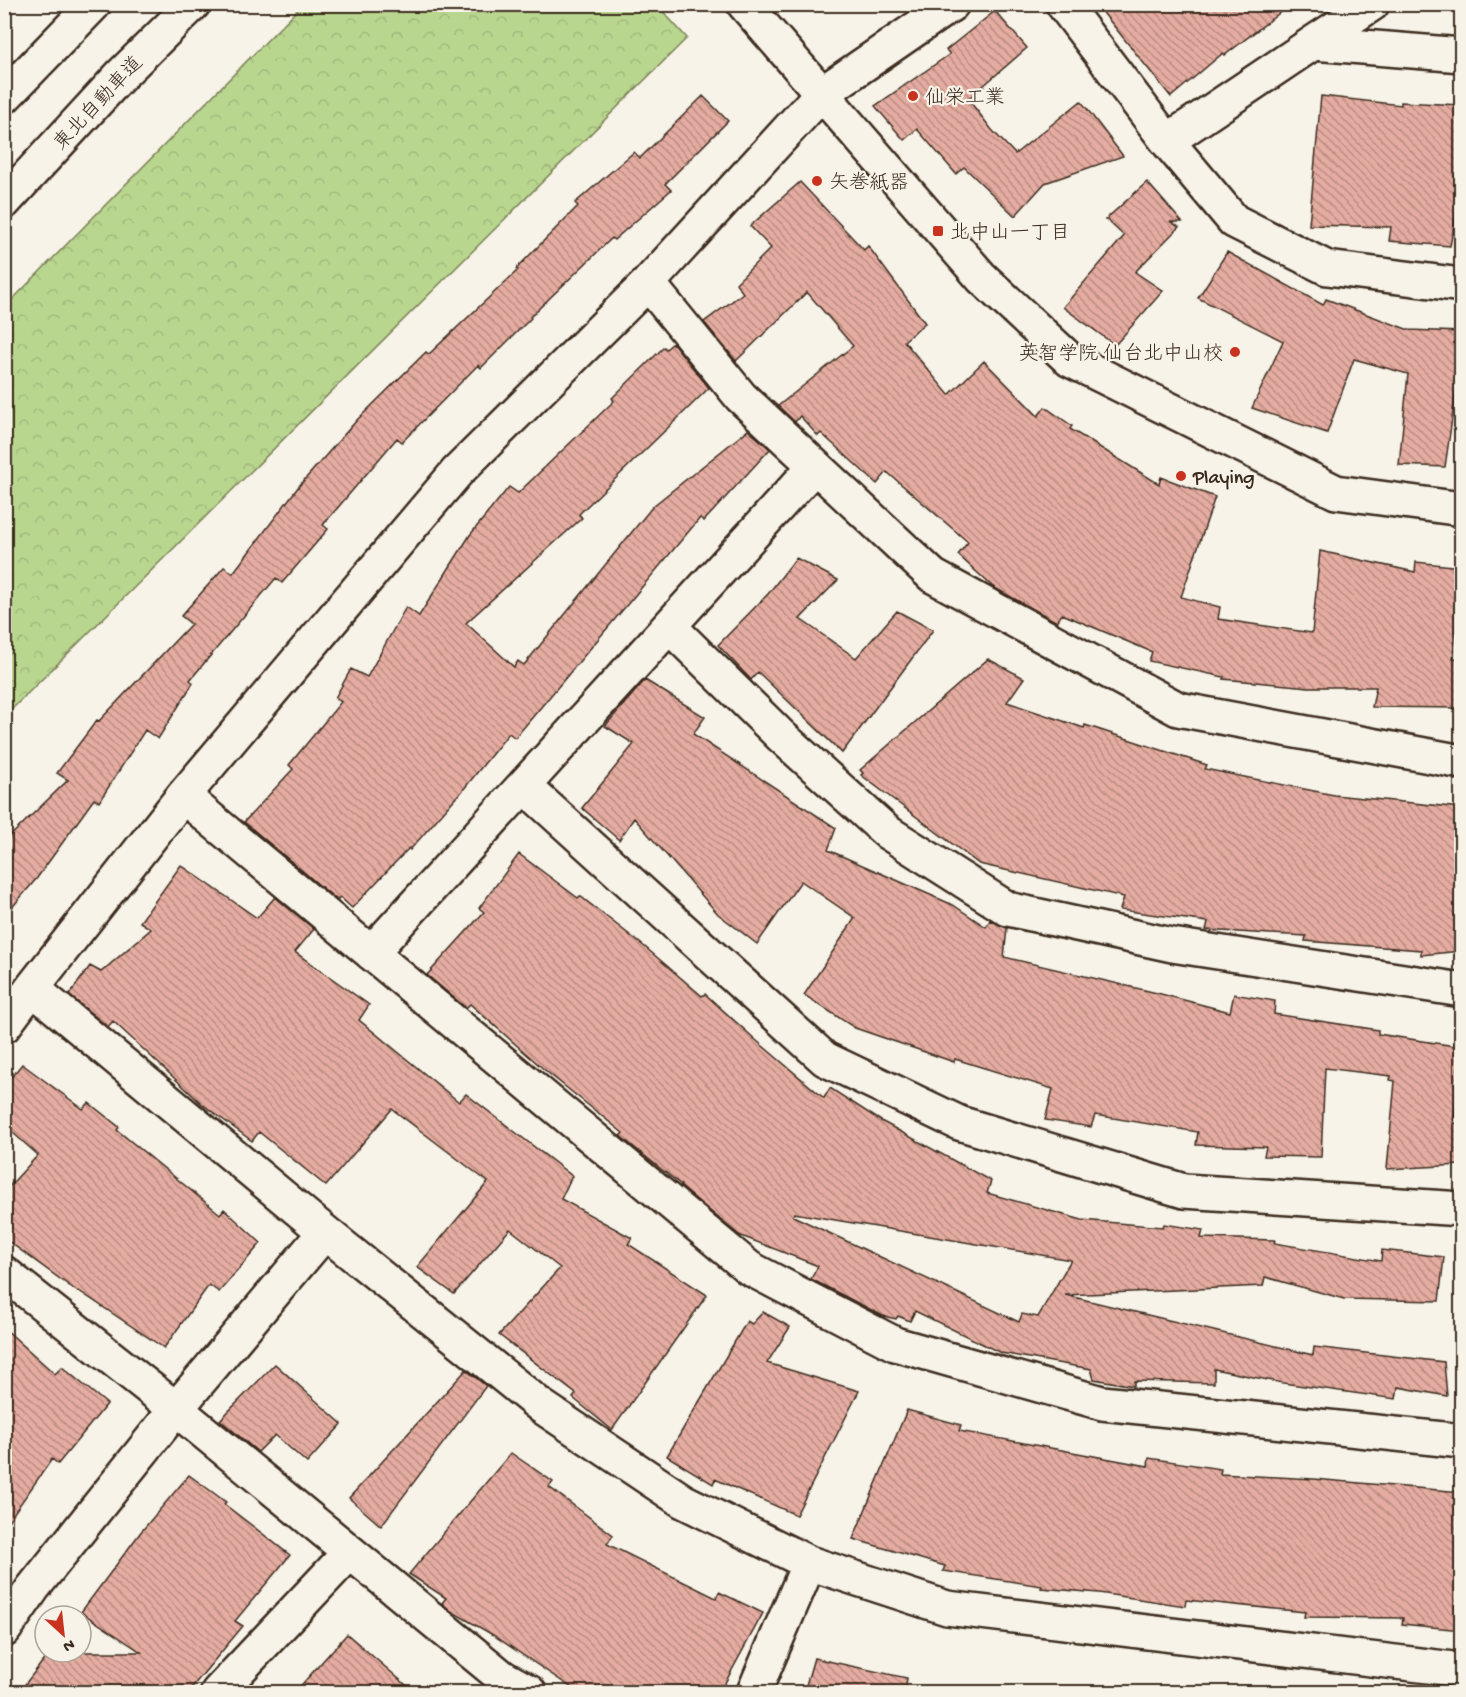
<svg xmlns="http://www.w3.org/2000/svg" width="1466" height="1697" font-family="'Gochi Hand','Klee One',sans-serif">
<defs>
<pattern id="forest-crowns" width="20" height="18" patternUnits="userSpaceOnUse" patternTransform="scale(1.5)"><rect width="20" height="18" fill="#b9d68f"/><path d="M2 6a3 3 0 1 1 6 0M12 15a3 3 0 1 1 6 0" fill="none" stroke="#a0b87b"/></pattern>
<pattern id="building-back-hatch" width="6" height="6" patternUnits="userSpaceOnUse" patternTransform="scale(1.5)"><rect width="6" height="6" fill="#e5aca1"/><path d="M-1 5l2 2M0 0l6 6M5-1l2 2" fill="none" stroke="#bb8c83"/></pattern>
</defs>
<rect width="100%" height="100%" fill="#f7f3e8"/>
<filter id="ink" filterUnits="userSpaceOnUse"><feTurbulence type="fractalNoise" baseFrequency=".0167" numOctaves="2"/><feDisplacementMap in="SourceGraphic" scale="12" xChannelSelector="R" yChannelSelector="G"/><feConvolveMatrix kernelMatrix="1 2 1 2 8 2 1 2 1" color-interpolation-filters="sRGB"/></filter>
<g filter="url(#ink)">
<!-- forest -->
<path fill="url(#forest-crowns)" stroke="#7a8056" stroke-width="1.5" d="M 302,5 L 657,5 L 687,38 L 11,710 L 5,719 L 5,307 Z"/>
<!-- building -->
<path fill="url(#building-back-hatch)" stroke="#3b2a1e" stroke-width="1.5" fill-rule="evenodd" d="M 1096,4 L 1291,4 L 1225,55 L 1223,53 L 1171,97 Z
M 995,11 L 1027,48 L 968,99 L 992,130 L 1015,154 L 1081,101 L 1123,156 L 1045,183 L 1015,216 L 964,167 L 956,174 L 917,129 L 904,140 L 875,106 L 950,54 L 946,50 Z
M 703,96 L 728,121 L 665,184 L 671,190 L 614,240 L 612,238 L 530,317 L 531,318 L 481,368 L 478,365 L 402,442 L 397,438 L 323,525 L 328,529 L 282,583 L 276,578 L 190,680 L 193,683 L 158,739 L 145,730 L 99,802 L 94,799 L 37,878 L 4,917 L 4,842 L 68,780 L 57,773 L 97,720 L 99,721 L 191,624 L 181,616 L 224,567 L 233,573 L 299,486 L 357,420 L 426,352 L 429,354 L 518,270 L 516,269 L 578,206 L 575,203 L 634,152 L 640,158 Z
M 1321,96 L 1401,105 L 1401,102 L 1461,105 L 1461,190 L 1450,246 L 1389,241 L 1391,227 L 1309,225 Z
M 800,182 L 864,250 L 868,246 L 925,323 L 904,341 L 949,395 L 984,361 L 1038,416 L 1045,407 L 1072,426 L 1070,429 L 1159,484 L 1161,477 L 1215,497 L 1181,597 L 1220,607 L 1218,619 L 1312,633 L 1320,551 L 1415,572 L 1416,562 L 1461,567 L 1461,587 L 1453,658 L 1461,659 L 1461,708 L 1372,707 L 1376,687 L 1309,687 L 1223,679 L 1224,677 L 1149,661 L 1152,652 L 1062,614 L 1057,622 L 993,587 L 958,555 L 968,542 L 887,472 L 877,484 L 821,433 L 818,436 L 800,416 L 795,422 L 778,406 L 853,346 L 807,292 L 736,361 L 704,322 L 743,293 L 736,283 L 771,248 L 750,226 Z
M 1147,182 L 1182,222 L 1171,222 L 1179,227 L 1135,272 L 1163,291 L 1115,345 L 1063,307 L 1124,236 L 1108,221 L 1105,220 Z
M 1227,252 L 1323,305 L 1326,299 L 1409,330 L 1461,332 L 1461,377 L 1458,377 L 1445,467 L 1399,465 L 1408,374 L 1354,359 L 1327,433 L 1252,408 L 1283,341 L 1198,298 Z
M 673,343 L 709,388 L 579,514 L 582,518 L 466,623 L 514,667 L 518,661 L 524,665 L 653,506 L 748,430 L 770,449 L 704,521 L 700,518 L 515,738 L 509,733 L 459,795 L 458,795 L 410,850 L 409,848 L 352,908 L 340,897 L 337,900 L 244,822 L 293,769 L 289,765 L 341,702 L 335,698 L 351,669 L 367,677 L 406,607 L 419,616 L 470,535 L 509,487 L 518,493 L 614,401 L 612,398 L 664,347 L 666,349 Z
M 796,558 L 838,580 L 800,619 L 856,658 L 897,611 L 933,630 L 842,753 L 758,672 L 751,680 L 718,645 L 768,594 Z
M 988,659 L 1024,678 L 1007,702 L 1084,728 L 1085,725 L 1207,765 L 1205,769 L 1334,795 L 1461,808 L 1461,951 L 1421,955 L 1421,950 L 1305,941 L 1306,936 L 1206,930 L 1208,922 L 1120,910 L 1124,897 L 979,864 L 861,775 L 863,773 L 860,770 Z
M 645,680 L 705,717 L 693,734 L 836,828 L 828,850 L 953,905 L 986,927 L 990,920 L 1007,928 L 1004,957 L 1157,993 L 1230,1012 L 1234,994 L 1275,1001 L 1274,1014 L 1378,1030 L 1378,1034 L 1461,1047 L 1461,1072 L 1453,1123 L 1461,1124 L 1461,1165 L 1387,1169 L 1395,1081 L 1390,1080 L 1391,1076 L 1325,1068 L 1321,1157 L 1264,1156 L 1266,1147 L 1196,1145 L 1198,1132 L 1095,1115 L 1091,1127 L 1045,1120 L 1053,1089 L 955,1059 L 954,1062 L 855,1028 L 804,995 L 855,918 L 801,881 L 757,944 L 718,914 L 634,818 L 619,840 L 582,808 L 634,744 L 605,726 Z
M 519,854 L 578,898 L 580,896 L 645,947 L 702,996 L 705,994 L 757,1041 L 824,1098 L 830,1088 L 881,1121 L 991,1181 L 987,1193 L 1082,1220 L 1163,1227 L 1164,1224 L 1203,1230 L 1201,1238 L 1275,1240 L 1274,1243 L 1381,1261 L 1382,1250 L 1444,1257 L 1439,1301 L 1344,1299 L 1265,1277 L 1263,1286 L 1065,1295 L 1313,1355 L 1314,1347 L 1444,1362 L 1447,1396 L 1398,1387 L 1396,1399 L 1283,1383 L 1214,1369 L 1214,1383 L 1134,1381 L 1134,1386 L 1094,1379 L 1091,1369 L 1001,1353 L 915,1311 L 910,1321 L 898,1316 L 896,1319 L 883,1316 L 811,1279 L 818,1266 L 739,1235 L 680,1186 L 681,1185 L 620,1136 L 623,1133 L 547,1072 L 470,1004 L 466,1008 L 427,975 L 484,912 L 479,908 ZM 794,1213 L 1071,1260 L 1038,1317 L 1022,1314 L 1019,1322 L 793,1216 Z
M 181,865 L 257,918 L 275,897 L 314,929 L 295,952 L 369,1005 L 359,1020 L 459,1102 L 466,1094 L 572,1176 L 561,1199 L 632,1238 L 628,1244 L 707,1295 L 612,1430 L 573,1398 L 576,1394 L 499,1335 L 560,1268 L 510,1229 L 454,1294 L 417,1267 L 488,1182 L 392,1109 L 326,1186 L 259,1132 L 252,1141 L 202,1104 L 113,1021 L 108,1027 L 69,995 L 90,966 L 101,972 L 151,929 L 140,922 Z
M 22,1064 L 83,1109 L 89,1103 L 119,1127 L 117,1130 L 220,1214 L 224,1209 L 261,1243 L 219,1292 L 209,1285 L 164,1348 L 79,1291 L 78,1292 L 4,1238 L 4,1192 L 38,1155 L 4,1125 L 4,1086 Z
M 763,1312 L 790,1327 L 767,1363 L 859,1391 L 796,1515 L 715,1479 L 713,1484 L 667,1456 L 747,1321 L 752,1324 Z
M 4,1328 L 55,1374 L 62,1367 L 107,1404 L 58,1464 L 52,1459 L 4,1527 Z
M 275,1364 L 342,1424 L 307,1463 L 275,1435 L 258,1452 L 220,1420 Z
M 466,1370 L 486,1386 L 381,1526 L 349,1498 Z
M 907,1410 L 961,1425 L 959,1431 L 1148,1466 L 1149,1458 L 1221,1469 L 1220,1474 L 1314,1479 L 1461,1492 L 1461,1630 L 1402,1624 L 1403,1618 L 1304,1617 L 1305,1612 L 1186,1600 L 1185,1606 L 1099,1593 L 1041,1588 L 1042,1586 L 943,1571 L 945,1566 L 853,1539 Z
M 511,1453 L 553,1482 L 549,1487 L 613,1535 L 607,1544 L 716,1598 L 719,1592 L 763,1613 L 720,1692 L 578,1692 L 493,1635 L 451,1611 L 442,1603 L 446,1598 L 409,1574 Z
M 189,1475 L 226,1502 L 224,1504 L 290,1555 L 235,1621 L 243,1626 L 188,1692 L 19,1692 L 50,1652 L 141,1652 L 81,1612 L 140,1533 Z
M 347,1634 L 414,1692 L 295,1692 Z
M 814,1658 L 907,1678 L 905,1692 L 804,1692 Z"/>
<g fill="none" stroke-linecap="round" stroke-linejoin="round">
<defs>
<path id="minor" d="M 744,4 L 982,278 L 1070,360 L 1336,492 L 1462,509
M 1063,4 L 1167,141 L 1234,221 L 1327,268 L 1462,285
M 1313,43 L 1462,55
M 1167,141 L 1313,43 L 1372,4
M 648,283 L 741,397 L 933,576 L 1178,709 L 1462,762
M 669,626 L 781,736 L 887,832 L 1008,909 L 1172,945 L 1462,990
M 524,786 L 825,1059 L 959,1123 L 1184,1191 L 1462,1209
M 183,796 L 749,1268 L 895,1344 L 1102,1403 L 1462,1441
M 371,953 L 815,466
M 32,988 L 325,1232 L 541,1406 L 683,1501 L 809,1563 L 947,1608 L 1462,1670
M 4,1026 L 32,988 L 183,796 L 457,472 L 648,283 L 821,94 L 952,4
M 4,1273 L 176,1409 L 502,1677 L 529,1692
M 4,1630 L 33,1588 L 176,1409 L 325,1232
M 218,1692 L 350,1552
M 754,1692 L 809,1563"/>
<path id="highway" d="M 4,97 L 94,4
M 4,202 L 122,74 L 193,4"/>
</defs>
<!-- minor casing -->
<use href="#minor" stroke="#3b2a1e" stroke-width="38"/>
<!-- highway casing -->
<use href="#highway" stroke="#3b2a1e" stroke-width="38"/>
<!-- minor -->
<use href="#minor" stroke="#f7f3e8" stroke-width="33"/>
<!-- highway -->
<use href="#highway" stroke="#f7f3e8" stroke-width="33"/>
</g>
</g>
<!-- markers -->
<g fill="#c8321e" stroke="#f7f3e8" stroke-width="2">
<circle cx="913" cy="96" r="6"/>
<circle cx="817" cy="181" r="6"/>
<rect x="932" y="225" width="12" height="12" rx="3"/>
<circle cx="1235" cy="352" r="6"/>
<circle cx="1181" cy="476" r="6"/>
</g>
<g text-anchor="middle" stroke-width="4.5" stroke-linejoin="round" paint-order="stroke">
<!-- poi labels -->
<g font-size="20" fill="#3b2a1e" stroke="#f7f3e8" text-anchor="start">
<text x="925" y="103">仙栄工業</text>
<text x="829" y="188">矢巻紙器</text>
<text x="950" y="238">北中山一丁目</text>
<text x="1223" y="359" text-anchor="end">英智学院 仙台北中山校</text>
<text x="1193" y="483">Playing</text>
</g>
<!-- street labels -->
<g font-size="20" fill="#3b2a1e" stroke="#f7f3e8">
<text transform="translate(97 102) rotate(-47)" y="7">東北自動車道</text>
</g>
</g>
<!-- margin -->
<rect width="1466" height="1697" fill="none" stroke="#f7f3e8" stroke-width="24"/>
<rect x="12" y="12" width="1442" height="1673" fill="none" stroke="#3b2a1e" stroke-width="2" filter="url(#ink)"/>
<!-- north arrow -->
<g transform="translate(63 1634) rotate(153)"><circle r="28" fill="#f7f3e8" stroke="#aca397" stroke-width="1.5"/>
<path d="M0-4.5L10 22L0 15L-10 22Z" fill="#c8321e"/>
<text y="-9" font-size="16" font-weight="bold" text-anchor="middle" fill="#3b2a1e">N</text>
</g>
</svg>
